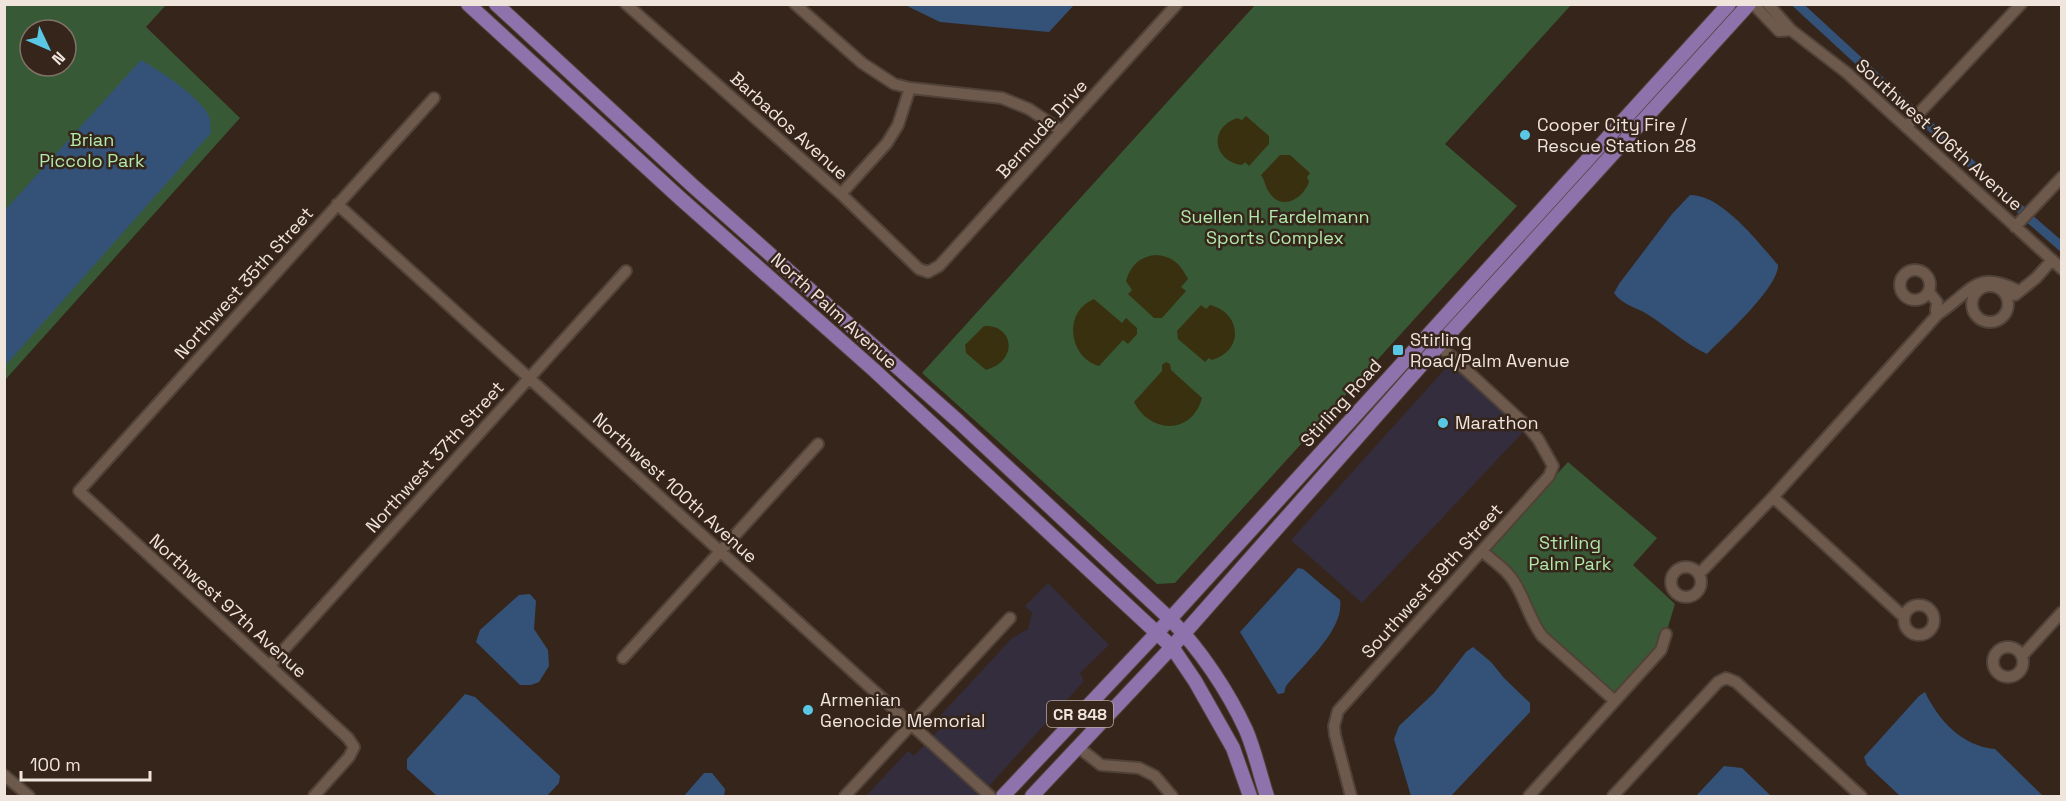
<svg xmlns="http://www.w3.org/2000/svg" width="2066" height="801" font-family="'Space Grotesk',sans-serif">
<rect width="100%" height="100%" fill="#36251a"/>
<!-- commercial -->
<path fill="#342d3d" d="M 1454,359 L 1528,427 L 1362,603 L 1291,540 Z
M 1048,583 L 1109,645 L 1080,673 L 1084,681 L 980,796 L 866,796 L 908,751 L 914,756 L 943,725 L 939,717 L 1012,638 L 1028,629 L 1032,613 L 1025,606 Z"/>
<!-- green -->
<path fill="#385935" fill-rule="evenodd" d="M 5,5 L 166,5 L 146,27 L 240,118 L 5,380 ZM 30,30 L 66,30 L 66,66 L 30,66 Z
M 1255,5 L 1571,5 L 1445,144 L 1517,206 L 1175,583 L 1157,584 L 922,373 Z
M 1568,462 L 1657,538 L 1633,565 L 1675,604 L 1661,650 L 1615,701 L 1537,630 L 1516,585 L 1485,553 Z"/>
<!-- sand -->
<path fill="#393010" d="M 1246,116 L 1269,136 L 1269,144 L 1249,166 L 1245,162 L 1242,165 C 1213,161 1208,128 1237,118 L 1242,120 Z
M 1280,155 L 1290,155 L 1310,173 L 1307,177 L 1309,182 C 1303,199 1281,212 1269,192 C 1265,187 1265,180 1261,175 Z
M 1156,255 C 1173,256 1181,265 1188,279 L 1181,287 L 1186,291 L 1162,318 L 1154,318 L 1128,294 L 1132,290 L 1126,281 C 1130,266 1140,256 1156,255 Z
M 1094,299 L 1122,323 L 1126,318 L 1137,328 L 1137,334 L 1128,344 L 1123,340 L 1099,366 C 1068,357 1063,311 1094,299 Z
M 1201,305 L 1206,309 L 1210,305 C 1242,313 1244,351 1212,360 L 1209,358 L 1205,362 L 1178,339 L 1177,331 Z
M 984,326 C 1014,324 1019,361 986,370 L 966,353 L 965,345 Z
M 1166,362 L 1170,364 L 1171,370 L 1202,398 C 1192,435 1150,434 1134,402 L 1162,371 L 1162,365 Z"/>
<!-- water -->
<path fill="#345278" d="M 905,5 L 1074,5 L 1049,32 L 940,22 Z
M 141,60 C 159,70 198,96 208,114 C 211,119 210,128 211,133 L 5,366 L 5,210 Z
M 1690,195 C 1721,194 1758,242 1778,265 C 1779,287 1724,337 1707,354 C 1684,343 1668,327 1647,314 C 1636,307 1622,305 1614,293 L 1619,284 L 1672,214 Z
M 1298,568 L 1303,569 L 1340,600 C 1345,629 1304,664 1286,686 L 1284,693 L 1278,694 L 1240,632 Z
M 530,594 L 536,601 L 534,629 L 548,650 L 549,666 L 539,682 L 531,685 L 520,685 L 476,642 L 480,630 L 519,595 Z
M 1473,647 L 1491,662 L 1504,678 L 1530,703 L 1530,712 L 1451,796 L 1411,796 L 1394,739 L 1399,726 L 1434,693 L 1466,652 Z
M 1925,692 C 1939,721 1962,746 1995,749 L 2043,796 L 1900,796 L 1867,765 L 1864,757 L 1919,696 Z
M 465,694 L 475,697 L 560,776 L 559,783 L 547,796 L 437,796 L 407,769 L 407,759 Z
M 1724,766 L 1742,768 L 1771,796 L 1696,796 Z
M 704,773 L 712,773 L 725,789 L 724,796 L 684,796 Z"/>
<g fill="none" stroke-linecap="round" stroke-linejoin="round">
<!-- canal -->
<path stroke="#345278" stroke-width="9" d="M 1797,4 L 1912,110
M 1922,119 L 2021,210
M 2031,220 L 2062,247"/>
<defs>
<path id="minor" d="M 626,4 L 841,194 L 919,269 L 928,272 L 939,266 L 1177,4
M 795,4 L 862,63 L 894,84 L 910,88 L 1002,98 L 1029,109 L 1062,131
M 1753,4 L 1779,31 L 1791,30
M 1768,4 L 1791,30 L 1847,73 L 2062,269
M 1906,127 L 2021,4
M 841,194 L 887,143 L 898,125 L 910,88
M 337,204 L 990,796
M 2015,227 L 2062,177
M1900 285a15 15 0 1 1 30 0a15 15 0 1 1-30 0Z
M1972 304a18 18 0 1 1 36 0a18 18 0 1 1-36 0Z
M 1929,292 L 1937,302 L 1936,311 L 1938,314
M 2015,295 L 2036,278 L 2052,260
M 1773,497 L 1904,617
M 1482,551 C 1494,562 1508,570 1516,585 C 1526,602 1530,620 1542,636 L 1615,701
M1671 582a15 15 0 1 1 30 0a15 15 0 1 1-30 0Z
M 1699,574 L 1773,497 L 1938,314 C 1972,292 1975,268 2019,291
M1904 620a15 15 0 1 1 30 0a15 15 0 1 1-30 0Z
M1993 662a15 15 0 1 1 30 0a15 15 0 1 1-30 0Z
M 2022,656 L 2062,612
M 623,658 L 818,444
M 270,665 L 626,271
M 1078,747 L 1101,765 L 1139,768 L 1155,776 L 1172,796
M 4,775 L 29,796
M 314,796 L 349,757 L 354,747 L 348,738 L 79,491 L 434,98
M 845,796 L 1010,618
M 1351,796 L 1335,735 L 1334,726 L 1338,711 L 1549,476 L 1553,466 L 1538,439 L 1528,427 L 1439,345
M 1529,796 L 1661,650 L 1666,634
M 1613,796 L 1718,682 L 1726,678 L 1736,682 L 1861,796"/>
<path id="major" d="M 468,4 L 681,199 L 874,370 L 1172,647 L 1195,681 L 1233,748 L 1250,796
M 496,4 L 693,186 L 958,421 L 1170,619 C 1200,649 1228,691 1246,730 C 1255,751 1260,775 1267,796
M 1003,796 L 1170,619 L 1729,4
M 1032,796 L 1172,647 L 1439,345 L 1749,4"/>
</defs>
<!-- minor casing -->
<use href="#minor" stroke="#504238" stroke-width="14"/>
<!-- major casing -->
<use href="#major" stroke="#504238" stroke-width="16"/>
<!-- minor -->
<use href="#minor" stroke="#6d5a4d" stroke-width="10"/>
<!-- major -->
<use href="#major" stroke="#8d72ac" stroke-width="14"/>
</g>
<!-- markers -->
<g fill="#5ac8e5" stroke="#36251a" stroke-width="2">
<circle cx="1525" cy="135" r="6"/>
<rect x="1392" y="344" width="12" height="12" rx="3"/>
<circle cx="1443" cy="423" r="6"/>
<circle cx="808" cy="710" r="6"/>
</g>
<g text-anchor="middle" stroke-width="5" stroke-linejoin="round" paint-order="stroke">
<!-- shield labels -->
<rect fill="#36251a" stroke="#b8aba2" stroke-width="1.5" x="1047" y="701" width="66" height="26" rx="4.5"/>
<g font-size="16" font-weight="bold" fill="#f0e5dd">
<text x="1080" y="720">CR 848</text>
</g>
<!-- poi labels -->
<g font-size="18" fill="#f0e5dd" stroke="#36251a" text-anchor="start">
<text x="1537" y="131">Cooper City Fire /<tspan x="1537" dy="21">Rescue Station 28</tspan></text>
<text x="1410" y="346">Stirling<tspan x="1410" dy="21">Road/Palm Avenue</tspan></text>
<text x="1455" y="429">Marathon</text>
<text x="820" y="706">Armenian<tspan x="820" dy="21">Genocide Memorial</tspan></text>
</g>
<!-- street labels -->
<g font-size="18" fill="#f0e5dd" stroke="#36251a">
<text transform="translate(789 126) rotate(42)" y="6">Barbados Avenue</text>
<text transform="translate(1042 129) rotate(-48)" y="6">Bermuda Drive</text>
<text transform="translate(1939 135) rotate(42)" y="6">Southwest 106th Avenue</text>
<text transform="translate(244 283) rotate(-48)" y="6">Northwest 35th Street</text>
<text transform="translate(834 311) rotate(42)" y="6">North Palm Avenue</text>
<text transform="translate(1341 403) rotate(-48)" y="6">Stirling Road</text>
<text transform="translate(435 457) rotate(-48)" y="6">Northwest 37th Street</text>
<text transform="translate(675 488) rotate(42)" y="6">Northwest 100th Avenue</text>
<text transform="translate(1432 581) rotate(-48)" y="6">Southwest 59th Street</text>
<text transform="translate(228 606) rotate(42)" y="6">Northwest 97th Avenue</text>
</g>
<!-- park labels -->
<g font-size="18" fill="#b0e9aa" stroke="#36251a">
<text x="92" y="146">Brian<tspan x="92" dy="21">Piccolo Park</tspan></text>
<text x="1275" y="223">Suellen H. Fardelmann<tspan x="1275" dy="21">Sports Complex</tspan></text>
<text x="1570" y="549">Stirling<tspan x="1570" dy="21">Palm Park</tspan></text>
</g>
</g>
<!-- border -->
<rect width="2066" height="801" fill="none" stroke="#f0e5dd" stroke-width="12"/>
<!-- north arrow -->
<g transform="translate(48 48) rotate(134)"><circle r="28" fill="#36251a" stroke="#807268" stroke-width="1.5"/>
<path d="M0-4.5L10 22L0 15L-10 22Z" fill="#5ac8e5"/>
<text y="-9" font-size="16" font-weight="bold" text-anchor="middle" fill="#f0e5dd">N</text>
</g>
<!-- scale -->
<path d="M21 771v9h129v-9" fill="none" stroke="#f0e5dd" stroke-width="3"/>
<text x="30" y="771" font-size="18" fill="#f0e5dd" stroke="#36251a" stroke-width="4.5" paint-order="stroke">100 m</text>
</svg>
